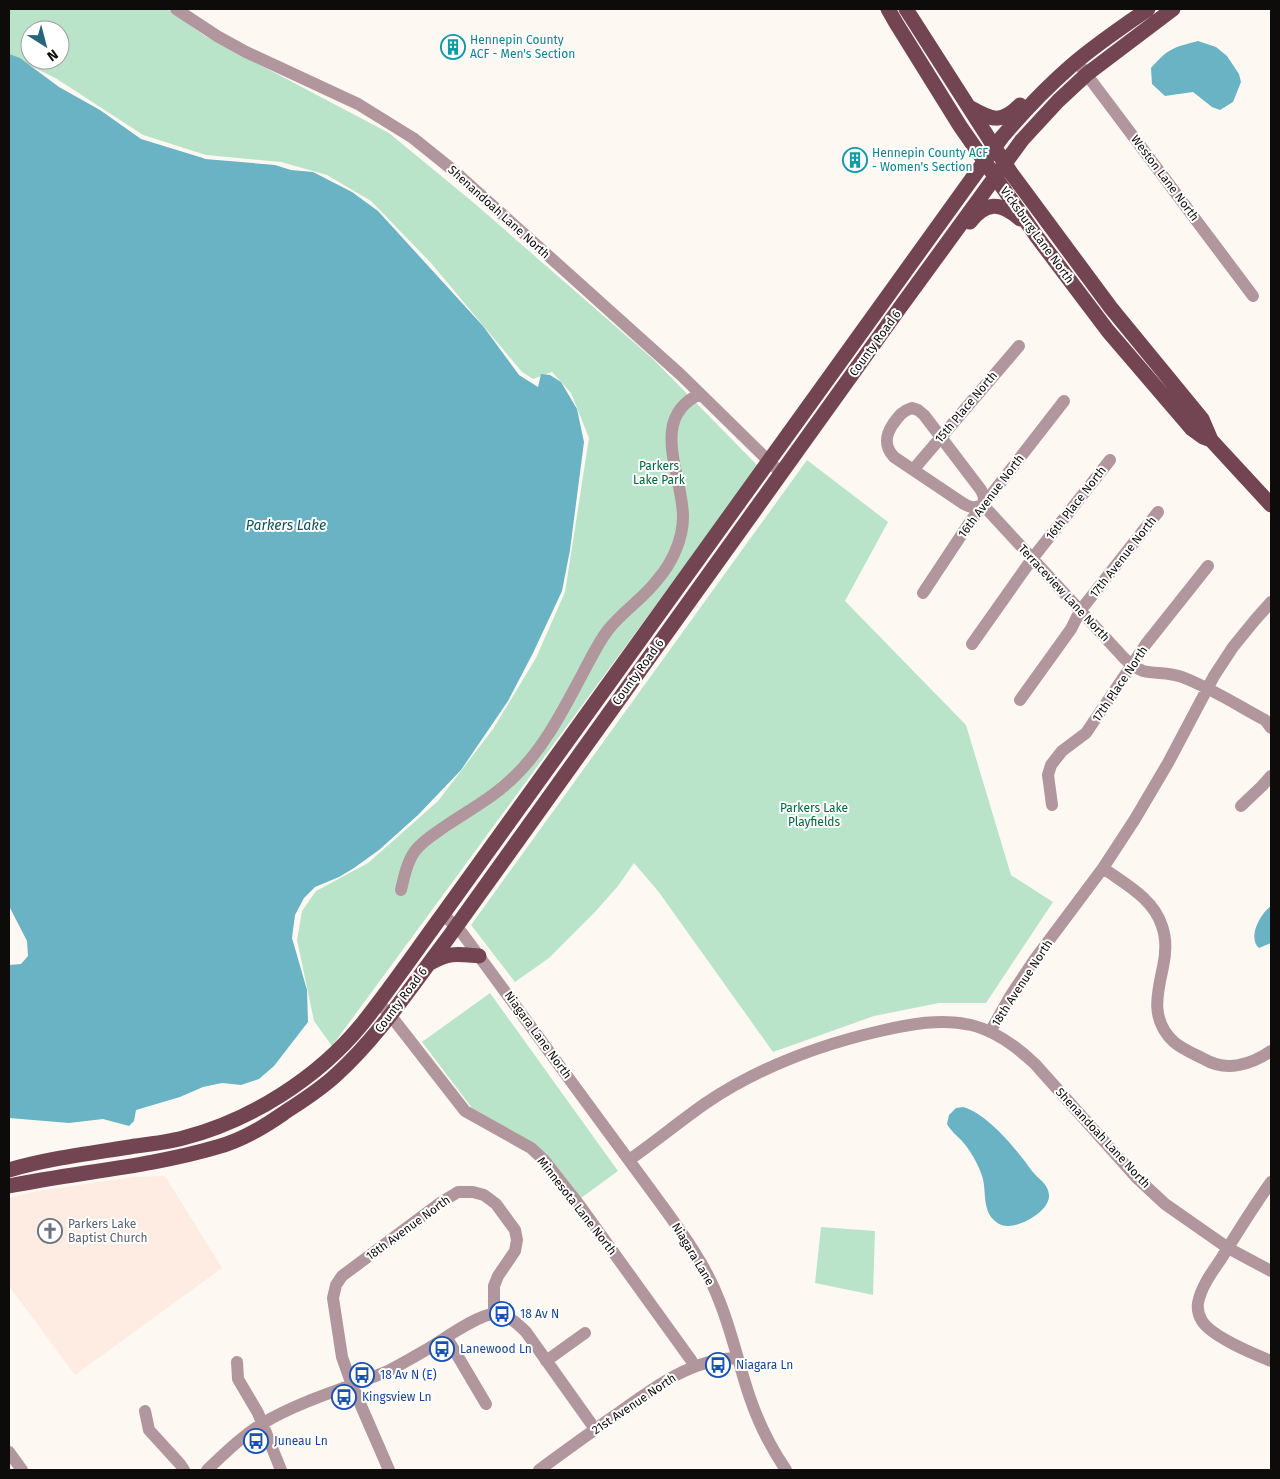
<svg xmlns="http://www.w3.org/2000/svg" width="1280" height="1479" font-family="'Fira Sans',sans-serif">
<rect width="100%" height="100%" fill="#fef8f3"/>
<!-- commercial -->
<path fill="#feebe2" d="M 165,1176 L 222,1268 L 75,1375 L 9,1286 L 9,1198 L 37,1191 L 134,1177 Z"/>
<!-- green -->
<path fill="#bae4c9" fill-rule="evenodd" d="M 9,9 L 167,9 L 205,36 L 389,133 L 474,203 L 653,359 L 758,466 L 332,1046 L 314,1021 L 297,940 L 302,911 L 316,891 L 368,863 L 438,801 L 493,729 L 536,658 L 565,592 L 589,438 L 571,393 L 552,372 L 533,379 L 522,372 L 431,263 L 371,201 L 327,175 L 281,162 L 206,155 L 143,135 L 57,79 L 9,55 ZM 30,30 L 60,30 L 60,60 L 30,60 Z
M 807,460 L 888,522 L 845,601 L 966,725 L 1011,875 L 1053,902 L 986,1003 L 939,1003 L 874,1016 L 773,1052 L 658,891 L 634,863 L 618,886 L 595,912 L 549,958 L 515,982 L 471,925 Z
M 490,993 L 618,1171 L 581,1198 L 546,1153 L 518,1134 L 472,1108 L 422,1042 Z
M 821,1227 L 875,1231 L 873,1295 L 815,1283 Z"/>
<!-- water -->
<path fill="#69b3c4" d="M 1198,41 L 1216,47 L 1227,56 L 1239,74 L 1241,82 L 1233,102 L 1220,110 L 1212,107 L 1193,92 L 1165,96 L 1152,84 L 1151,68 C 1169,48 1172,48 1198,41 Z
M 9,54 L 20,58 L 59,87 L 100,110 L 141,139 L 203,158 L 205,159 L 275,165 L 291,170 L 313,172 L 352,192 L 378,211 L 483,326 L 519,375 L 538,387 L 541,374 L 550,375 L 561,382 L 577,409 L 584,442 L 570,550 L 562,591 L 533,653 L 508,701 L 461,770 L 418,815 L 379,850 L 354,868 L 339,877 L 315,887 L 304,898 L 295,915 L 292,938 L 307,990 L 308,1022 L 274,1066 L 259,1079 L 241,1085 L 222,1083 L 203,1087 L 180,1097 L 136,1110 L 134,1121 L 129,1126 L 103,1119 L 69,1123 L 9,1118 L 9,965 L 21,964 L 28,956 L 27,941 L 9,906 Z
M 1271,906 L 1271,943 L 1259,948 C 1247,937 1261,913 1271,906 Z
M 963,1107 C 987,1113 1018,1151 1032,1171 C 1038,1179 1048,1183 1049,1195 C 1050,1211 1021,1227 1007,1226 C 1001,1226 995,1222 991,1217 C 982,1204 987,1187 981,1173 C 977,1162 970,1150 962,1141 C 956,1135 951,1131 947,1124 L 949,1115 L 956,1108 Z"/>
<g fill="none" stroke-linecap="round" stroke-linejoin="round">
<!-- minor -->
<path stroke="#b2969d" stroke-width="12" d="M 176,9 L 217,36 L 246,52 L 358,104 L 413,138 L 454,171 L 681,375 L 781,473
M 1081,67 L 1253,296
M 912,408 L 918,410 L 924,415 L 981,490 L 984,497 L 983,505 C 975,508 971,508 964,504 L 894,457 C 884,446 885,436 893,424 C 899,416 902,411 912,408 Z
M 913,470 L 1019,346
M 983,505 L 1124,658 C 1129,663 1136,668 1143,671 C 1156,674 1169,672 1182,677 C 1211,688 1237,705 1265,720 L 1271,728
M 923,593 L 970,522 L 1064,401
M 972,644 L 1032,559 L 1110,460
M 1020,700 L 1071,629 L 1080,611 L 1158,512
M 1052,805 L 1048,775 L 1051,765 L 1062,751 L 1086,733 L 1146,644 L 1208,566
M 1241,806 L 1262,786 L 1271,776
M 1103,868 C 1125,884 1153,898 1162,926 C 1167,940 1166,953 1163,967 C 1157,994 1150,1020 1174,1042 C 1182,1049 1194,1054 1204,1059 C 1226,1072 1251,1065 1271,1051
M 401,890 C 404,877 407,862 415,851 C 423,840 436,833 447,825 C 471,809 497,795 517,774 C 546,745 564,708 583,673 C 591,658 598,643 608,630 C 623,611 644,598 658,579 C 672,563 683,539 683,517 C 683,475 648,418 700,394
M 443,914 L 462,933 L 664,1208 C 685,1237 706,1266 719,1300 C 732,1332 739,1366 750,1398 C 759,1424 771,1448 786,1470
M 378,1002 L 391,1016 L 465,1111 L 531,1148 L 544,1160 L 580,1206 L 691,1360 L 694,1366
M 990,1032 L 1011,995 L 1035,959 L 1103,868 L 1135,819 L 1168,763 L 1214,676 L 1233,647 L 1255,620 L 1271,602
M 629,1160 C 655,1142 680,1121 706,1103 C 758,1068 819,1045 880,1031 C 910,1024 941,1018 971,1025 C 996,1031 1017,1047 1035,1064 L 1136,1177 L 1165,1204 L 1228,1248 L 1271,1271
M 1271,1182 C 1253,1207 1237,1233 1221,1259 C 1212,1272 1201,1287 1198,1303 C 1197,1310 1199,1316 1202,1321 C 1212,1337 1254,1354 1271,1361
M 447,1338 L 486,1404
M 546,1361 L 585,1333
M 237,1362 L 238,1379 L 258,1413 L 281,1470
M 145,1411 L 149,1430 L 180,1464 L 184,1470
M 9,1452 L 22,1470
M 207,1470 C 225,1453 243,1435 265,1422 C 302,1400 348,1388 388,1371 C 400,1365 412,1358 424,1351 C 440,1342 478,1314 494,1314 C 508,1314 518,1324 526,1332 L 595,1429
M 389,1470 L 352,1385 L 342,1357 L 333,1298 L 336,1285 L 342,1276 L 440,1203 L 458,1192 L 473,1192 L 484,1195 L 496,1204 L 515,1230 L 517,1240 L 515,1251 L 498,1276 L 494,1286 L 494,1314
M 539,1470 C 565,1451 591,1432 617,1414 C 653,1388 691,1359 737,1358"/>
<!-- major -->
<path stroke="#734553" stroke-width="15" d="M 888,9 L 896,23 L 960,126 L 1037,237 L 1108,331 L 1192,429 L 1203,437 L 1211,440
M 906,9 L 1011,173 L 1111,308 L 1202,419 L 1211,440 L 1271,505
M 971,108 C 992,120 1001,124 1020,105
M 970,222 C 986,201 1001,202 1020,219
M 430,963 C 451,952 456,954 479,956
M 9,1170 C 50,1158 93,1153 135,1146 C 151,1144 168,1142 183,1138 C 250,1121 318,1078 362,1024 C 390,989 416,951 443,914 L 1002,137 C 1023,112 1046,88 1071,66 C 1095,45 1122,27 1148,9
M 9,1186 C 78,1172 149,1167 217,1147 C 240,1141 264,1127 284,1113 C 302,1101 320,1090 336,1075 C 380,1035 412,985 448,938 L 899,309 L 1022,140 L 1058,101 L 1087,74 L 1173,9"/>
</g>
<!-- icons -->
<defs>
<symbol id="building-ring" viewBox="-11 -11 22 22"><circle r="9.5" fill="#fff" stroke="#0f9aa8" stroke-width="1.5"/><path d="M-4-6H4V6H1V3H-1V6H-4ZM-2.5-4.3h1.7v1.8h-1.7ZM.8-4.3h1.7v1.8H.8ZM-2.5-1h1.7V.8h-1.7ZM.8-1h1.7V.8H.8Z" fill="#0f9aa8"/></symbol>
<symbol id="church-ring" viewBox="-11 -11 22 22"><circle r="9.5" fill="#fff" stroke="#6b7280" stroke-width="1.5"/><path d="M-1.2-6h2.4v3.5h3.3v2.4h-3.3V6h-2.4V-.1h-3.3v-2.4h3.3Z" fill="#6b7280"/></symbol>
<symbol id="bus-ring" viewBox="-11 -11 22 22"><circle r="9.5" fill="#fff" stroke="#1a4fb4" stroke-width="1.5"/><path d="M-5-6H5V4H4V6H2V4H-2V6H-4V4H-5ZM-3.5-4V0h7V-4ZM-3.5 1.2v1.5H-2V1.2ZM2 1.2v1.5H3.5V1.2Z" fill="#1a4fb4"/></symbol>
</defs>
<g fill-rule="evenodd">
<use href="#building-ring" x="439" y="33" width="28" height="28"/>
<use href="#building-ring" x="841" y="146" width="28" height="28"/>
<use href="#church-ring" x="36" y="1217" width="28" height="28"/>
<use href="#bus-ring" x="488" y="1300" width="28" height="28"/>
<use href="#bus-ring" x="428" y="1335" width="28" height="28"/>
<use href="#bus-ring" x="704" y="1351" width="28" height="28"/>
<use href="#bus-ring" x="348" y="1361" width="28" height="28"/>
<use href="#bus-ring" x="330" y="1383" width="28" height="28"/>
<use href="#bus-ring" x="242" y="1427" width="28" height="28"/>
</g>
<g text-anchor="middle" stroke-width="4" stroke-linejoin="round" paint-order="stroke">
<!-- culture labels -->
<g font-size="12" fill="#0d838f" stroke="#fff" text-anchor="start">
<text x="470" y="44">Hennepin County<tspan x="470" dy="14">ACF - Men's Section</tspan></text>
<text x="872" y="157">Hennepin County ACF<tspan x="872" dy="14">- Women's Section</tspan></text>
</g>
<!-- street labels -->
<g font-size="12" fill="#0e0c0a" stroke="#fff">
<text transform="translate(1165 178) rotate(53)" y="4">Weston Lane North</text>
<text transform="translate(499 212) rotate(42)" y="4">Shenandoah Lane North</text>
<text transform="translate(1037 235) rotate(54)" y="4">Vicksburg Lane North</text>
<text transform="translate(875 343) rotate(-54)" y="4">County Road 6</text>
<text transform="translate(966 407) rotate(-50)" y="4">15th Place North</text>
<text transform="translate(991 496) rotate(-53)" y="4">16th Avenue North</text>
<text transform="translate(1076 503) rotate(-52)" y="4">16th Place North</text>
<text transform="translate(1123 557) rotate(-52)" y="4">17th Avenue North</text>
<text transform="translate(1064 593) rotate(47)" y="4">Terraceview Lane North</text>
<text transform="translate(638 672) rotate(-54)" y="4">County Road 6</text>
<text transform="translate(1120 684) rotate(-56)" y="4">17th Place North</text>
<text transform="translate(1022 983) rotate(-57)" y="4">18th Avenue North</text>
<text transform="translate(401 1000) rotate(-53)" y="4">County Road 6</text>
<text transform="translate(538 1035) rotate(54)" y="4">Niagara Lane North</text>
<text transform="translate(1103 1138) rotate(47)" y="4">Shenandoah Lane North</text>
<text transform="translate(577 1206) rotate(52)" y="4">Minnesota Lane North</text>
<text transform="translate(408 1228) rotate(-36)" y="4">18th Avenue North</text>
<text transform="translate(693 1254) rotate(59)" y="4">Niagara Lane</text>
<text transform="translate(634 1404) rotate(-34)" y="4">21st Avenue North</text>
</g>
<!-- park labels -->
<g font-size="12" fill="#00673c" stroke="#fff">
<text x="659" y="470">Parkers<tspan x="659" dy="14">Lake Park</tspan></text>
<text x="814" y="812">Parkers Lake<tspan x="814" dy="14">Playfields</tspan></text>
</g>
<!-- worship labels -->
<g font-size="12" fill="#5b616d" stroke="#fff" text-anchor="start">
<text x="68" y="1228">Parkers Lake<tspan x="68" dy="14">Baptist Church</tspan></text>
</g>
<!-- transit labels -->
<g font-size="12" fill="#164399" stroke="#fff" text-anchor="start">
<text x="520" y="1318">18 Av N</text>
<text x="460" y="1353">Lanewood Ln</text>
<text x="736" y="1369">Niagara Ln</text>
<text x="380" y="1379">18 Av N (E)</text>
<text x="362" y="1401">Kingsview Ln</text>
<text x="274" y="1445">Juneau Ln</text>
</g>
<!-- water labels -->
<g font-size="14" font-style="italic" fill="#0f515d" stroke="#fff">
<text x="286" y="530">Parkers Lake</text>
</g>
</g>
<!-- border -->
<rect width="1280" height="1479" fill="none" stroke="#0e0c0a" stroke-width="20"/>
<!-- north arrow -->
<g transform="translate(45 45) rotate(144)"><circle r="24" fill="#ffffff" stroke="#9f9e9d"/>
<path d="M0-4L9 19L0 12L-9 19Z" fill="#26657a"/>
<text y="-8" font-size="14" font-weight="bold" text-anchor="middle" fill="#0e0c0a">N</text>
</g>
</svg>
